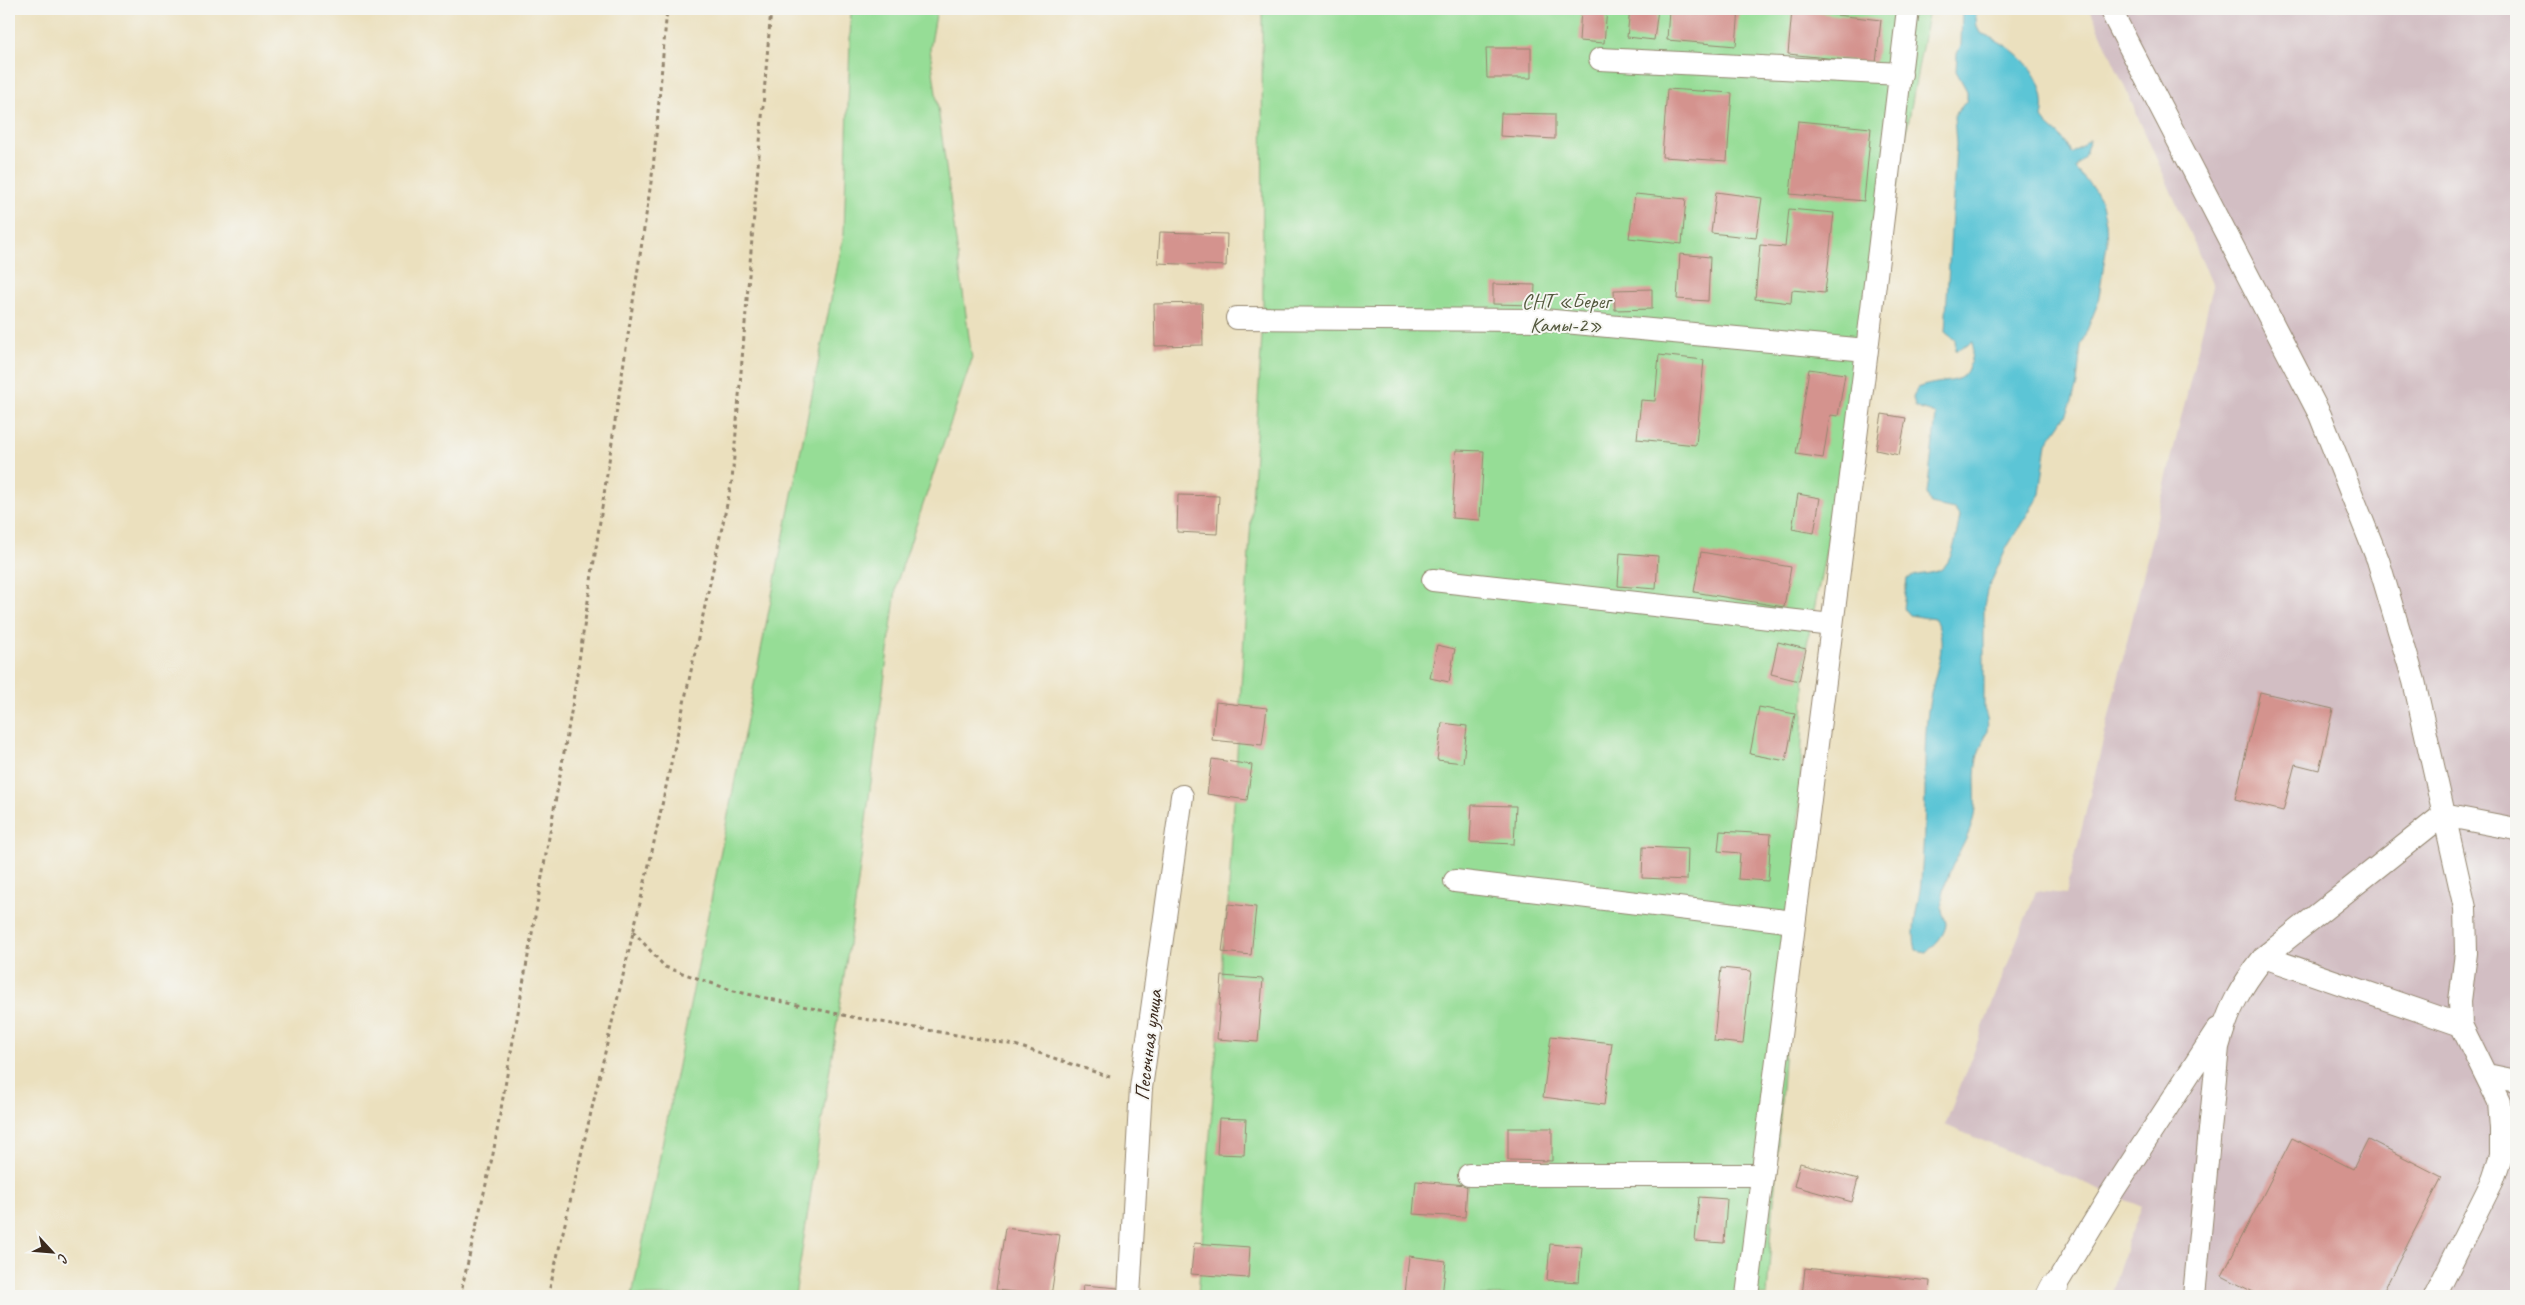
<svg xmlns="http://www.w3.org/2000/svg" width="2525" height="1305" font-family="Caveat,sans-serif">
<rect width="100%" height="100%" fill="#f6f6f2"/>
<filter id="ink" filterUnits="userSpaceOnUse"><feTurbulence type="fractalNoise" baseFrequency=".02" numOctaves="2"/><feDisplacementMap in="SourceGraphic" scale="10" xChannelSelector="R" yChannelSelector="G"/><feConvolveMatrix kernelMatrix="1 2 1 2 8 2 1 2 1" color-interpolation-filters="sRGB"/></filter>
<filter id="wash" filterUnits="userSpaceOnUse"><feTurbulence type="fractalNoise" baseFrequency=".0096" numOctaves="4" result="noise"/><feDisplacementMap in="SourceGraphic" scale="20" xChannelSelector="R" yChannelSelector="G"/><feGaussianBlur stdDeviation="1.12" result="paint"/><feColorMatrix in="noise" values="0 0 0 0 0 0 0 0 0 0 0 0 0 0 0 0 0 1.4 0 .05"/><feComposite in="paint" operator="in"/></filter>
<g filter="url(#wash)">
<rect width="100%" height="100%" fill="#ebe0be"/>
<!-- industrial -->
<path fill="#d2bec3" d="M 2090,9 L 2516,9 L 2516,1296 L 2111,1296 L 2127,1243 L 2142,1207 L 1945,1125 L 2036,891 L 2066,894 L 2213,286 Z"/>
<!-- green -->
<path fill="#96dd96" stroke="#68845a" d="M 851,9 L 937,9 L 930,49 L 972,359 L 897,582 L 855,905 L 795,1296 L 632,1296 L 844,234 Z
M 1262,9 L 1929,9 L 1867,350 L 1806,649 L 1794,922 L 1767,1296 L 1198,1296 L 1222,976 L 1222,952 L 1228,904 L 1263,318 Z"/>
<!-- water -->
<path fill="#5bc5d6" stroke="#4b787a" d="M 1962,9 L 1975,9 L 1977,27 L 1980,33 C 2015,45 2051,78 2042,118 C 2051,132 2067,136 2071,154 L 2090,139 L 2084,157 L 2075,169 L 2093,188 L 2101,201 L 2106,222 L 2107,244 L 2098,303 L 2081,345 L 2077,384 L 2072,401 L 2067,414 L 2047,443 L 2040,494 L 2007,547 L 1987,591 L 1984,606 L 1984,709 C 1994,732 1981,738 1977,759 C 1972,781 1979,802 1972,824 C 1965,847 1949,865 1944,890 C 1943,896 1941,903 1942,909 C 1942,914 1946,919 1946,924 C 1945,936 1934,945 1927,952 L 1916,950 C 1910,928 1919,904 1921,882 C 1923,852 1925,821 1925,791 C 1925,756 1924,719 1933,685 C 1938,665 1948,637 1934,619 L 1909,615 L 1903,608 L 1907,579 C 1917,573 1927,575 1938,571 C 1954,565 1956,532 1960,517 L 1954,509 L 1931,504 L 1927,494 L 1936,415 C 1929,410 1922,411 1915,407 L 1913,398 L 1917,388 C 1952,375 1970,393 1973,342 L 1956,351 L 1955,340 L 1945,332 L 1956,144 L 1954,116 L 1967,100 L 1967,91 L 1956,71 L 1957,54 L 1961,45 Z"/>
<g id="blocks">
<!-- building -->
<path fill="#d4938e" d="M 1581,9 L 1607,9 L 1604,43 L 1579,41 Z
M 1630,9 L 1658,9 L 1654,40 L 1627,37 Z
M 1669,9 L 1739,9 L 1736,46 L 1667,40 Z
M 1792,10 L 1881,20 L 1876,63 L 1788,54 Z
M 1486,48 L 1531,48 L 1531,78 L 1487,78 Z
M 1667,89 L 1732,93 L 1727,161 L 1662,157 Z
M 1501,113 L 1555,114 L 1555,139 L 1500,136 Z
M 1798,121 L 1871,128 L 1864,201 L 1790,194 Z
M 1716,192 L 1762,198 L 1756,238 L 1711,233 Z
M 1635,194 L 1686,199 L 1682,244 L 1629,238 Z
M 1789,209 L 1834,213 L 1825,293 L 1792,290 L 1791,303 L 1755,299 L 1760,245 L 1785,247 Z
M 1160,232 L 1227,234 L 1226,266 L 1158,263 Z
M 1680,254 L 1710,257 L 1708,301 L 1677,299 Z
M 1493,284 L 1535,285 L 1534,305 L 1493,304 Z
M 1652,289 L 1652,309 L 1615,310 L 1614,290 Z
M 1202,303 L 1203,345 L 1155,346 L 1154,304 Z
M 1659,355 L 1704,360 L 1696,445 L 1637,439 L 1641,400 L 1655,401 Z
M 1809,369 L 1845,374 L 1838,416 L 1830,415 L 1823,458 L 1796,454 Z
M 1882,414 L 1906,418 L 1899,455 L 1876,450 Z
M 1456,450 L 1484,451 L 1480,520 L 1452,518 Z
M 1798,494 L 1820,498 L 1814,533 L 1792,529 Z
M 1178,495 L 1219,496 L 1217,534 L 1177,532 Z
M 1701,552 L 1791,567 L 1784,607 L 1694,592 Z
M 1620,553 L 1658,556 L 1656,589 L 1618,586 Z
M 1778,642 L 1806,649 L 1799,681 L 1771,674 Z
M 1437,645 L 1455,649 L 1449,682 L 1430,678 Z
M 2260,692 L 2333,709 L 2319,770 L 2295,764 L 2283,811 L 2235,799 Z
M 1216,702 L 1267,708 L 1262,745 L 1212,740 Z
M 1759,707 L 1795,714 L 1786,761 L 1750,754 Z
M 1442,723 L 1467,726 L 1463,763 L 1437,760 Z
M 1212,759 L 1252,765 L 1247,800 L 1207,794 Z
M 1472,805 L 1516,806 L 1514,844 L 1470,842 Z
M 1720,831 L 1771,834 L 1768,881 L 1738,879 L 1740,853 L 1718,851 Z
M 1643,847 L 1688,849 L 1687,880 L 1642,878 Z
M 1228,904 L 1256,907 L 1251,955 L 1222,952 Z
M 1721,968 L 1751,971 L 1743,1044 L 1714,1041 Z
M 1222,976 L 1263,979 L 1258,1042 L 1217,1039 Z
M 1551,1036 L 1612,1043 L 1604,1105 L 1543,1097 Z
M 1219,1118 L 1246,1119 L 1244,1155 L 1217,1154 Z
M 1508,1128 L 1552,1128 L 1552,1161 L 1508,1160 Z
M 2292,1138 L 2353,1169 L 2368,1139 L 2442,1177 L 2381,1296 L 2261,1296 L 2222,1276 Z
M 1800,1163 L 1858,1179 L 1852,1202 L 1794,1186 Z
M 1416,1181 L 1467,1185 L 1465,1217 L 1413,1214 Z
M 1699,1197 L 1727,1199 L 1724,1243 L 1695,1241 Z
M 1005,1228 L 1060,1235 L 1051,1296 L 996,1290 Z
M 1194,1243 L 1250,1247 L 1248,1278 L 1191,1274 Z
M 1550,1244 L 1582,1247 L 1579,1282 L 1547,1280 Z
M 1409,1256 L 1446,1261 L 1442,1296 L 1405,1294 Z
M 1805,1268 L 1930,1281 L 1929,1296 L 1802,1296 Z
M 1083,1285 L 1119,1288 L 1118,1296 L 1082,1296 Z"/>
</g>
</g>
<g filter="url(#ink)">
<use href="#blocks" fill-opacity="0" stroke="#93856e" stroke-width="1"/>
<g fill="none" stroke-linecap="round" stroke-linejoin="round">
<defs>
<path id="service" d="M 2110,9 L 2320,415 L 2378,560 L 2414,681 L 2465,908 L 2466,953 L 2460,1001 L 2461,1025 L 2499,1102 L 2501,1129 L 2501,1156 L 2493,1180 L 2435,1296
M 1600,59 L 1901,74
M 1237,318 L 1543,320 L 1867,350
M 1433,580 L 1832,625
M 1455,881 L 1794,922
M 2264,957 L 2461,1025
M 2487,1075 L 2516,1081
M 1469,1175 L 1762,1175
M 2054,1288 L 2111,1194 L 2218,1029
M 1129,1296 L 1141,1088 L 1182,796
M 1747,1296 L 1867,350 L 1908,9
M 2194,1296 L 2218,1047 C 2229,1008 2239,989 2264,957 L 2443,815 L 2516,829"/>
<path id="minor" d="M 2050,1296 L 2054,1288"/>
</defs>
<!-- service casing -->
<use href="#service" stroke="#93856e" stroke-width="24"/>
<!-- minor casing -->
<use href="#minor" stroke="#93856e" stroke-width="29"/>
<!-- path -->
<path stroke="#93856e" stroke-width="3" stroke-dasharray="4 4" stroke-linecap="butt" d="M 633,931 L 665,967 L 734,991 L 852,1017 L 1015,1045 L 1110,1077
M 460,1296 L 493,1154 L 572,707 L 653,169 L 667,9
M 548,1296 L 651,856 L 732,481 L 771,9"/>
<!-- service -->
<use href="#service" stroke="#fff" stroke-width="22"/>
<!-- minor -->
<use href="#minor" stroke="#fff" stroke-width="28"/>
</g>
</g>
<g text-anchor="middle" stroke-width="4" stroke-linejoin="round" paint-order="stroke">
<!-- park labels -->
<g font-size="21" fill="#52573c" stroke="#f6f6f2">
<text x="1566" y="308">СНТ «Берег<tspan x="1566" dy="24">Камы-2»</tspan></text>
</g>
<!-- street labels -->
<g font-size="21" fill="#3b2a1e" stroke="#f6f6f2">
<text transform="translate(1148 1045) rotate(-83)" y="7">Песочная улица</text>
</g>
</g>
<!-- margin -->
<rect width="2525" height="1305" fill="none" stroke="#f6f6f2" stroke-width="30"/>
<!-- north arrow -->
<g transform="translate(52 1252) rotate(116)" stroke="#f6f6f2" stroke-width="4" paint-order="stroke">
<path d="M0-4L9 19L0 12L-9 19Z" fill="#3b2a1e"/>
<text y="-8" font-size="14" font-weight="bold" text-anchor="middle" fill="#3b2a1e">С</text>
</g>
</svg>
